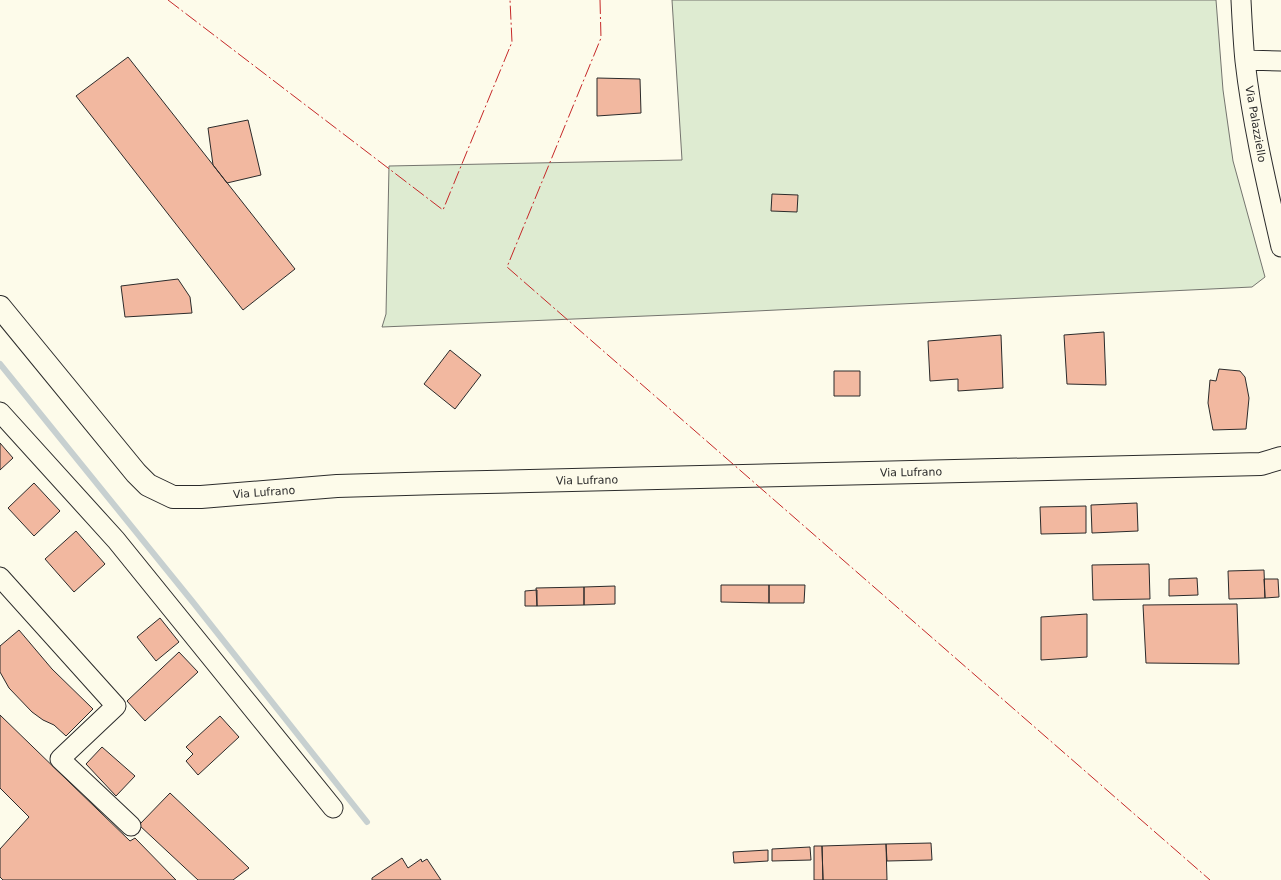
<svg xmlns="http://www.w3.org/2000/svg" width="1281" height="880" font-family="'DejaVu Sans',sans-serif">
<rect width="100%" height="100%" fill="#fdfbea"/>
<!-- green -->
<path fill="#deebd1" stroke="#74746e" d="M 672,0 L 1216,0 L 1223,90 L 1233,161 L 1265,277 L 1252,287 L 694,314 L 382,327 L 386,314 L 389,166 L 682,160 Z"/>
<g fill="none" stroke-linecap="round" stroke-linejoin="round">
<!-- stream -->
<path stroke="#c7d0d0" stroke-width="6" d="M 0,364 L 192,601 L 367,822"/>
</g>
<!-- building -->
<path fill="#f2b8a0" stroke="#2b2b2b" d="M 128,57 L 295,269 L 243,310 L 76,96 Z
M 597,78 L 640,79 L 641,113 L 597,116 Z
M 248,120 L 261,175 L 227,183 L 213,165 L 208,128 Z
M 772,194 L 798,195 L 797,212 L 771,211 Z
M 178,279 L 190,297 L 192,313 L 125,317 L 121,286 Z
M 1104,332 L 1106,385 L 1067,384 L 1064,335 Z
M 1001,335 L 1003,388 L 958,391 L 958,379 L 930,381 L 928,341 Z
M 450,350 L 481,375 L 455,409 L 424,384 Z
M 1219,369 L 1240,371 L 1245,377 L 1249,398 L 1246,429 L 1213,430 L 1208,403 L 1210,380 L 1216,381 Z
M 834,371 L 860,371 L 860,396 L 834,396 Z
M 0,443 L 13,458 L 0,470 Z
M 34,483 L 60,511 L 34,536 L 8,508 Z
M 1137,503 L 1138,531 L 1092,533 L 1091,505 Z
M 1086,506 L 1086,533 L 1041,534 L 1040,507 Z
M 76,531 L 105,564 L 74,592 L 45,559 Z
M 1149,564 L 1150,599 L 1093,600 L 1092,565 Z
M 1264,570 L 1265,598 L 1229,599 L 1228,571 Z
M 1197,578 L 1198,595 L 1169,596 L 1169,579 Z
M 1264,579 L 1278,579 L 1279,597 L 1265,598 Z
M 721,585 L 769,585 L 769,603 L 721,602 Z
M 769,585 L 805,585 L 804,603 L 769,603 Z
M 615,586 L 615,604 L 584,605 L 584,587 Z
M 584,587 L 584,605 L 537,606 L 536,588 Z
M 537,590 L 537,606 L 525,606 L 525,591 Z
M 1237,604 L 1239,664 L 1146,663 L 1143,605 Z
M 1087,614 L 1087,657 L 1041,660 L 1041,617 Z
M 160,618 L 179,642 L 156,661 L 137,637 Z
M 19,630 L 52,669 L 93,709 L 66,736 L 54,725 L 43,720 L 32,712 L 9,688 L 0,672 L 0,646 Z
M 179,652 L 198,672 L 145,721 L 127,701 Z
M 0,715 L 130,841 L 135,838 L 176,880 L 3,880 L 0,877 L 0,849 L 29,817 L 0,788 Z
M 220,716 L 239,737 L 198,775 L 186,761 L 193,754 L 186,747 Z
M 102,747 L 135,776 L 116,796 L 86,764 Z
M 170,793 L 249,868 L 233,880 L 198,880 L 139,825 Z
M 931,843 L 932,860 L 887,861 L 886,844 Z
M 886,844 L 887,880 L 823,880 L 822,846 Z
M 814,846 L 822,846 L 823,880 L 814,880 Z
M 810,847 L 811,860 L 772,861 L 772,849 Z
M 768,850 L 768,861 L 734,863 L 733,852 Z
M 402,858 L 408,868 L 421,859 L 422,862 L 427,859 L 441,880 L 372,880 L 372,878 Z"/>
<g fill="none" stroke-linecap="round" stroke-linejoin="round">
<defs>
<path id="minor" d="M 1241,0 C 1242,20 1243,41 1245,61 C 1252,123 1267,186 1281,247
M 1245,60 L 1281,61
M 0,412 L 116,540 L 333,808
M 0,577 L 116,706 L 60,759 L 131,826"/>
<path id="tertiary" d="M 0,307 L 136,473 L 148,485 L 173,497 L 201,497 L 337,486 L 440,483 L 1261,464 L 1281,458"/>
</defs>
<!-- minor casing -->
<use href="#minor" stroke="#2b2b2b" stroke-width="21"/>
<!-- tertiary casing -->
<use href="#tertiary" stroke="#2b2b2b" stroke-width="24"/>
<!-- minor -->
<use href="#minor" stroke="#fdfbea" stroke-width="19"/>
<!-- tertiary -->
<use href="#tertiary" stroke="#fdfbea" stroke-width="22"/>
<!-- power -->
<path stroke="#c62828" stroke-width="1" stroke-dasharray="14 3 2 3" stroke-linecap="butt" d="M 168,0 L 443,210 L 512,42 L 510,0
M 600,0 L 601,38 L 507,267 L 1210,880"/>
</g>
<g text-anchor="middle" stroke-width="3" stroke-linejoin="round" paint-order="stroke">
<!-- street labels -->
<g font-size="11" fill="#2b2b2b" stroke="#fdfbea">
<text transform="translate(1256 124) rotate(80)" y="4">Via Palazziello</text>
<text transform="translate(911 472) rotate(-1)" y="4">Via Lufrano</text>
<text transform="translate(587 480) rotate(-1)" y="4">Via Lufrano</text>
<text transform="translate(264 492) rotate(-4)" y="4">Via Lufrano</text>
</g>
</g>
</svg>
